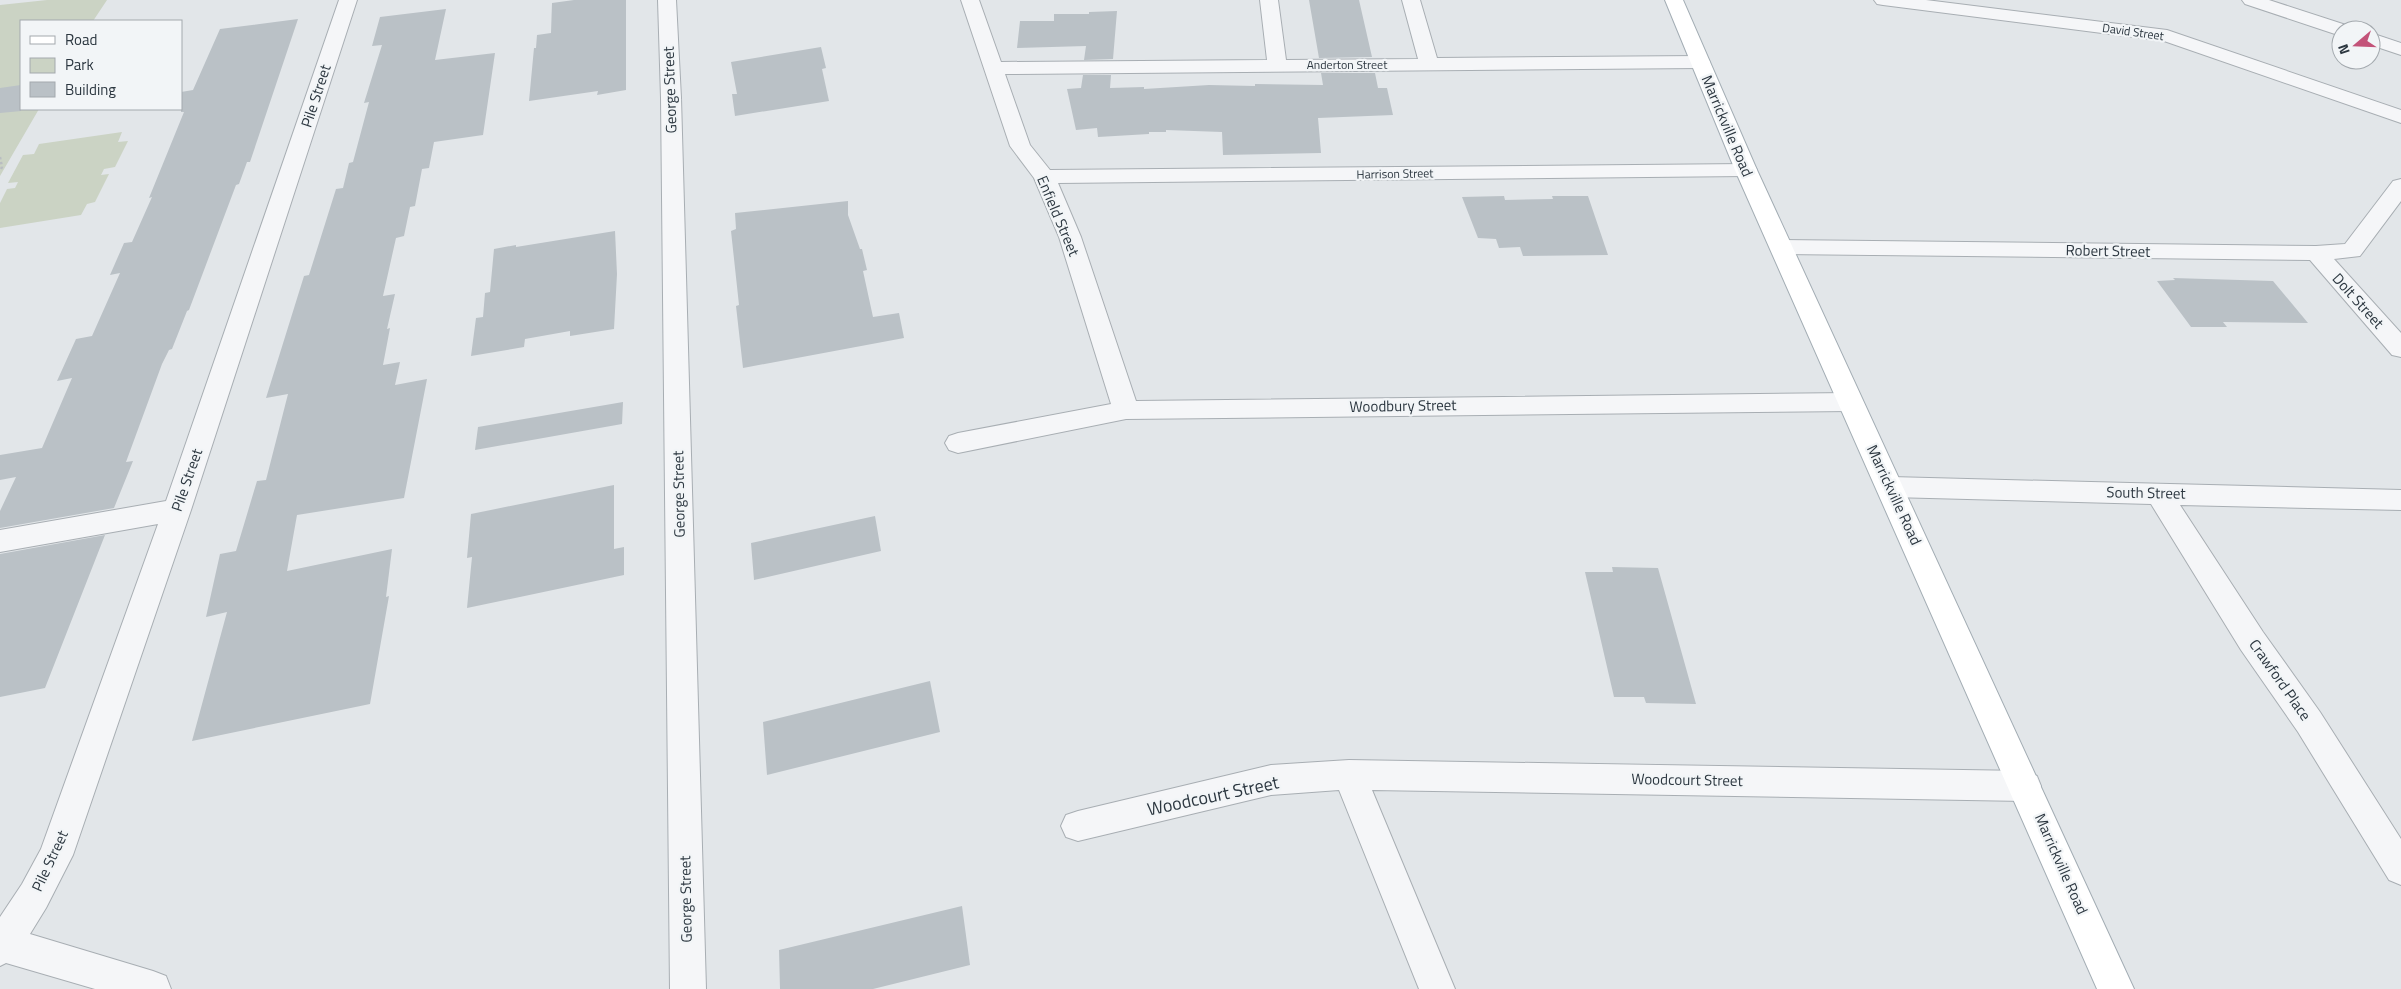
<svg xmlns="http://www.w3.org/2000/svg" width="2401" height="989" font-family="'Titillium Web',sans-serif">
<rect width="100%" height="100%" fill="#e2e6e9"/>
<!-- green -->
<path fill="#cbd3c4" d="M 47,0 L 107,0 L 93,21 L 21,21 L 21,109 L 39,109 L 0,176 L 0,5 Z
M 122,132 L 118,142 L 128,141 L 115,167 L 104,169 L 101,175 L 109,174 L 95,202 L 87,204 L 81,215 L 0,228 L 0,203 L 7,189 L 15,188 L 18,182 L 8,183 L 23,155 L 34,154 L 39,144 Z"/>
<!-- building -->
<path fill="#bac1c6" d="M 574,0 L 626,0 L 626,90 L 597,95 L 598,91 L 529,101 L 534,48 L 536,48 L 537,35 L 551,33 L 552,3 Z
M 1309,0 L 1359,0 L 1372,57 L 1319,58 Z
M 446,9 L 435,60 L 495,53 L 483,135 L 434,142 L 429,168 L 422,169 L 415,206 L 410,207 L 404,236 L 396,238 L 383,296 L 395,294 L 387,329 L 390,328 L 383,365 L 400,362 L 395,385 L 427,379 L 404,498 L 297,515 L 287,571 L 392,549 L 386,597 L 389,596 L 370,704 L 192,741 L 227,612 L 206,617 L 220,554 L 236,551 L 257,481 L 266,480 L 288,394 L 266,398 L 304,276 L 309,275 L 336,189 L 343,188 L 349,163 L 353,162 L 369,102 L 364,103 L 382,45 L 372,46 L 380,17 Z
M 1117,11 L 1113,59 L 1084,60 L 1086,46 L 1017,48 L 1020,21 L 1054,21 L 1054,14 L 1089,14 L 1089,12 Z
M 298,19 L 250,162 L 247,162 L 239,184 L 236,185 L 189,310 L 187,311 L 172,349 L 169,350 L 162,364 L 126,462 L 133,461 L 114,508 L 0,528 L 0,511 L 16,477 L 0,480 L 0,455 L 42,448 L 72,378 L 57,381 L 76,339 L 92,336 L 120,273 L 110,275 L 124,243 L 132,242 L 152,197 L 149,198 L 184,112 L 181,112 L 181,92 L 193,90 L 220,29 Z
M 821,47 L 826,68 L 822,69 L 829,101 L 735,116 L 732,94 L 737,94 L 731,62 Z
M 1321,73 L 1375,73 L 1378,88 L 1387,88 L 1393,115 L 1318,118 L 1321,153 L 1223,155 L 1222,132 L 1166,130 L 1166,132 L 1149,132 L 1149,134 L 1098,137 L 1097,128 L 1076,130 L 1067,89 L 1081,88 L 1083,75 L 1111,75 L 1110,88 L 1144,87 L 1144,89 L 1209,85 L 1255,86 L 1255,84 L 1323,85 Z
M 21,85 L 21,111 L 0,113 L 0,88 Z
M 1504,196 L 1505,200 L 1553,199 L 1552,196 L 1588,196 L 1608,255 L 1523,256 L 1520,247 L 1499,248 L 1496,239 L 1478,238 L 1462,197 Z
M 848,201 L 848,215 L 860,249 L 862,249 L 867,270 L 863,271 L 873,317 L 899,313 L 904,338 L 743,368 L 736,306 L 739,305 L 731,231 L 736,229 L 735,213 Z
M 615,231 L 617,274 L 614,329 L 570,336 L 570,331 L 525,339 L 524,347 L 471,356 L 476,318 L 483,317 L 485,293 L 490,292 L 494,249 L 516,245 L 516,247 Z
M 2173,278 L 2273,281 L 2308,323 L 2223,322 L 2227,327 L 2191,327 L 2157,281 L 2175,280 Z
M 623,402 L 622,424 L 475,450 L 478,427 Z
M 614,485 L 614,549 L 624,547 L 624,575 L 467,608 L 472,557 L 467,558 L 471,514 Z
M 875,516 L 881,551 L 754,580 L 751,543 Z
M 105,535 L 45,688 L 0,697 L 0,554 Z
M 1612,567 L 1658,568 L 1696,704 L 1646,703 L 1644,697 L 1614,697 L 1585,572 L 1613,572 Z
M 930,681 L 940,732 L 767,775 L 763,722 Z
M 962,906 L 970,965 L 873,989 L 780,989 L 779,950 Z"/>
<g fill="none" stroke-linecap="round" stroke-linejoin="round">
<defs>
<path id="minor" d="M 339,0 L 357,0 L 191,510 L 73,855 L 46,908 L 30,934 L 153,971 L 166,976 L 171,989 L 95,989 L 6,963 L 0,966 L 0,917 L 22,884 L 41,849 L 158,524 L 0,552 L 0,530 L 166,501 Z
M 658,0 L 676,0 L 681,98 L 706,989 L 670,989 L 661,98 Z
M 961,0 L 979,0 L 1001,62 L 1267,60 L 1260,0 L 1278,0 L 1286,60 L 1418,59 L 1402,0 L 1420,0 L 1437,58 L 1700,56 L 1707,58 L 1710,62 L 1707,66 L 1700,68 L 1005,74 L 1030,145 L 1050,170 L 1746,164 L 1754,165 L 1757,170 L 1754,175 L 1746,176 L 1058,183 L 1081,237 L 1136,401 L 1850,393 L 1859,396 L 1863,402 L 1859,408 L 1850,411 L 1126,419 L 958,453 L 949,450 L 945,443 L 949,436 L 958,433 L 1111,404 L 1059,237 L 1034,178 L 1010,146 Z
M 1874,0 L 1926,0 L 2167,30 L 2401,110 L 2401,123 L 2164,41 L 1883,5 L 1877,4 Z
M 2242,0 L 2269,0 L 2349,26 L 2351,30 L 2341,30 L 2341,35 L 2335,34 L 2245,4 Z
M 2371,33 L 2401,43 L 2401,55 L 2371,45 Z
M 2401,179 L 2401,201 L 2360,256 L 2334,259 L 2401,333 L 2401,357 L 2392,355 L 2310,260 L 1782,254 L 1774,252 L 1771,247 L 1774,242 L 1782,240 L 2316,246 L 2345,244 L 2393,181 Z
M 1891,477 L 2401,490 L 2401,510 L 2180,505 L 2263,632 L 2320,712 L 2401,839 L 2401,885 L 2389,880 L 2298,732 L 2241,650 L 2151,504 L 1891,497 L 1881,494 L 1877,487 L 1881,480 Z
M 1349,760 L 2025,771 L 2037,776 L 2041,786 L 2037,796 L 2025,801 L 1372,790 L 1455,989 L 1419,989 L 1339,790 L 1271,795 L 1078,841 L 1066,837 L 1061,826 L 1066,815 L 1078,811 L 1271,765 Z"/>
<path id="major" d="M 1665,0 L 1683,0 L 1757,170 L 2134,989 L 2097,989 L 1735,170 Z"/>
</defs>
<!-- minor casing -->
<use href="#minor" stroke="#a8aeb3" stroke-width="2"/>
<!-- major casing -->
<use href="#major" stroke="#a3adb4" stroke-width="2"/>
<!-- path -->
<path stroke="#b9bdc1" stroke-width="2.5" stroke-dasharray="2.5 2.5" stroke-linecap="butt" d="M 0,157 L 2,167 L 0,171"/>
<!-- minor -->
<use href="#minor" fill="#f5f6f8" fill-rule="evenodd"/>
<!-- major -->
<use href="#major" fill="#fff" fill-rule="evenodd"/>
</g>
<g text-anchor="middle" stroke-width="4.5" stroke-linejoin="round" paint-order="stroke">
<!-- far-street labels -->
<g font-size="12" fill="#2c3740" stroke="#f2f5f7">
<text transform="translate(2133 32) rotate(8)" y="4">David Street</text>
<text x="1347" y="69">Anderton Street</text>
<text transform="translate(1395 174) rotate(-1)" y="4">Harrison Street</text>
</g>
<!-- street labels -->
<g font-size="15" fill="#2c3740" stroke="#f2f5f7">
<text transform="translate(670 90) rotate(-92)" y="5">George Street</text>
<text transform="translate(316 96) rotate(-72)" y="5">Pile Street</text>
<text transform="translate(1727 126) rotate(67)" y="5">Marrickville Road</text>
<text transform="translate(1058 216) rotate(67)" y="5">Enfield Street</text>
<text transform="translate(2108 251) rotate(1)" y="5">Robert Street</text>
<text transform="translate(2358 301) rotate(48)" y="5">Dolt Street</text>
<text transform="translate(1403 406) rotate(-1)" y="5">Woodbury Street</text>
<text transform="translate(187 480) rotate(-71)" y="5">Pile Street</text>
<text transform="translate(2146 493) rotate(1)" y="5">South Street</text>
<text transform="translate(679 494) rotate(-91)" y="5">George Street</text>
<text transform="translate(1894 495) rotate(65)" y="5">Marrickville Road</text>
<text transform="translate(2280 680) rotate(55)" y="5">Crawford Place</text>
<text transform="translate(1687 780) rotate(1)" y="5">Woodcourt Street</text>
<text transform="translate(50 861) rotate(-65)" y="5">Pile Street</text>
<text transform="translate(2061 864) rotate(66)" y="5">Marrickville Road</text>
<text transform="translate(686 899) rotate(-91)" y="5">George Street</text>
</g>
<!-- near-street labels -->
<g font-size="18" fill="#2c3740" stroke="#f2f5f7">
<text transform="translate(1213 796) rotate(-12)" y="6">Woodcourt Street</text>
</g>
</g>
<!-- legend -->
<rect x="20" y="20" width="162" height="90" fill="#f2f5f7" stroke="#a3a9ae"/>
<rect x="30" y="36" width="25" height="8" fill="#ffffff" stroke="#a3a9ae"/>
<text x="65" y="45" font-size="15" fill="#2c3740">Road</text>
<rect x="30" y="58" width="25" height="15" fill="#cbd3c4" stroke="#a3a9ae"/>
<text x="65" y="70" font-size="15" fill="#2c3740">Park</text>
<rect x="30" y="82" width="25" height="15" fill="#bac1c6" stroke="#a3a9ae"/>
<text x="65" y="95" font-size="15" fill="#2c3740">Building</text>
<!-- north arrow -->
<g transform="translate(2356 45) rotate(251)"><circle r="24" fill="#f2f5f7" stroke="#a3a9ae"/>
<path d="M0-4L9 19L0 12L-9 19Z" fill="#c35379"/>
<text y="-8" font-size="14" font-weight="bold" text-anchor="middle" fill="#2c3740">N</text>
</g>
</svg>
